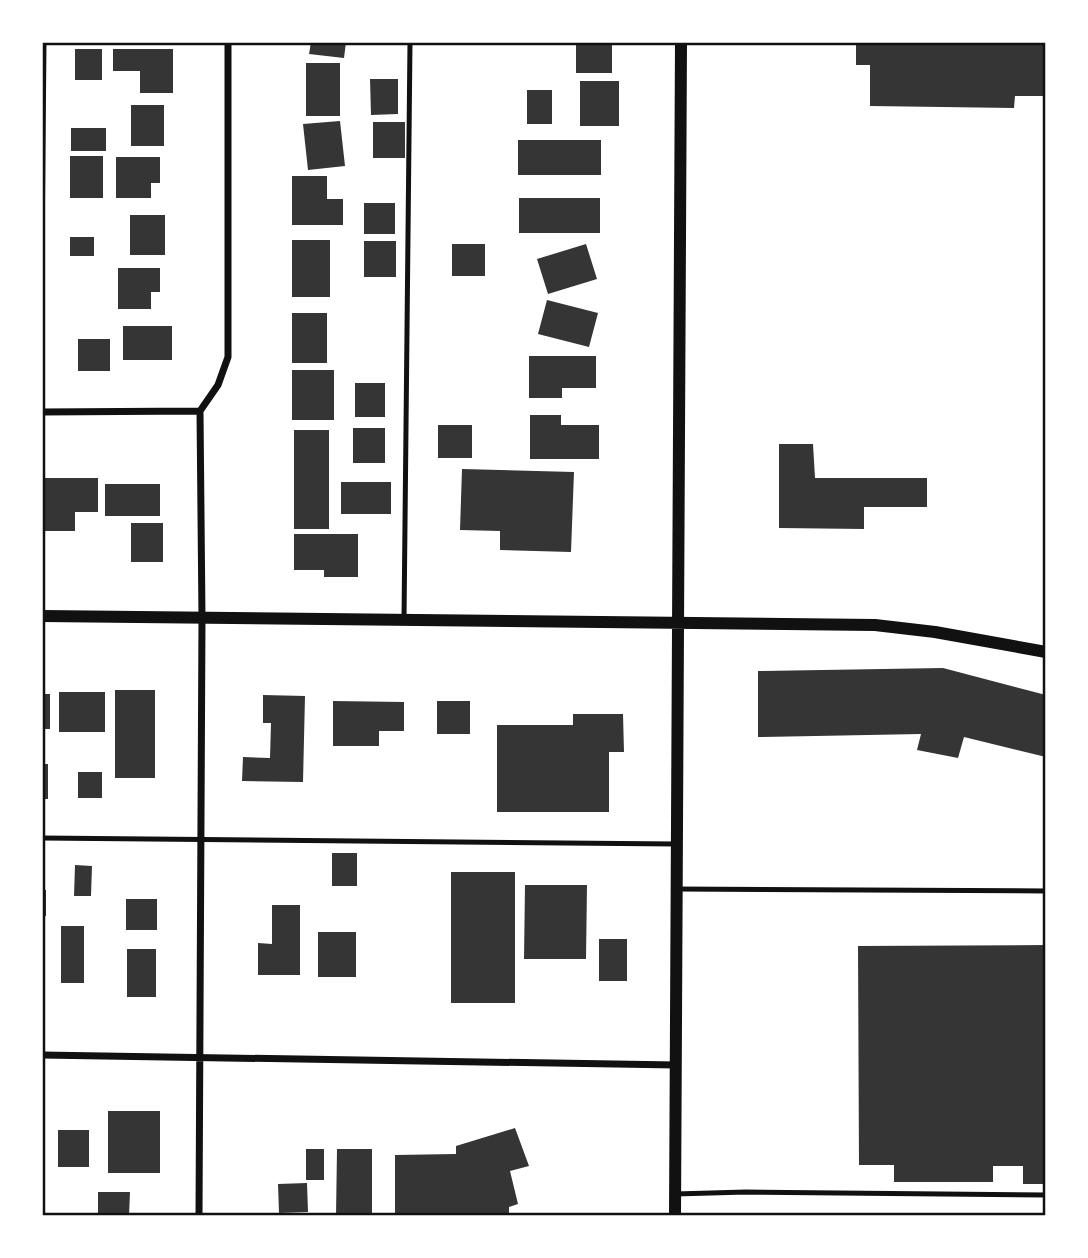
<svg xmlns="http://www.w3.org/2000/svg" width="1088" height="1258" font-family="Lato,sans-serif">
<rect width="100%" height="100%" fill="#fff"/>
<!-- building -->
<path fill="#353535" d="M 311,42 L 346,42 L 344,58 L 309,54 Z
M 576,42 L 612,42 L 612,73 L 576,73 Z
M 856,42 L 1046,42 L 1046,96 L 1015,96 L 1014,108 L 870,106 L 870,65 L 856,65 Z
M 75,49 L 102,49 L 102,80 L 75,80 Z
M 113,49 L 173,49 L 173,93 L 140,93 L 140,71 L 113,71 Z
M 306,63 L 340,63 L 340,116 L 306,116 Z
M 370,79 L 398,79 L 398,114 L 371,115 Z
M 580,81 L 619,81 L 619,126 L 580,126 Z
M 527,90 L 552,90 L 552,124 L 527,124 Z
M 131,105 L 164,105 L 164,146 L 131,146 Z
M 340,121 L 345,166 L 308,170 L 303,124 Z
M 373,122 L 405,122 L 405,158 L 373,158 Z
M 71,128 L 106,128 L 106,151 L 71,151 Z
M 518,140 L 601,140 L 601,175 L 518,175 Z
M 70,156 L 103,156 L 103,198 L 70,198 Z
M 116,157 L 160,157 L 160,183 L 151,183 L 151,198 L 116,198 Z
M 292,176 L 327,176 L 327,199 L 343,199 L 343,225 L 292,225 Z
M 519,198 L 600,198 L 600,233 L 519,233 Z
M 364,203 L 395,203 L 395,234 L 364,234 Z
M 130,215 L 165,215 L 165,255 L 130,255 Z
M 70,237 L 94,237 L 94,256 L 70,256 Z
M 292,240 L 330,240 L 330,297 L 292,297 Z
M 364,241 L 396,241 L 396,277 L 364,277 Z
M 452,244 L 485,244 L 485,276 L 452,276 Z
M 586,244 L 597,279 L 548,294 L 537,259 Z
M 118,268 L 160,268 L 160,292 L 151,292 L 151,309 L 118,309 Z
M 547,300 L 598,313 L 589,347 L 538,334 Z
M 292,313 L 327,313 L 327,363 L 292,363 Z
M 123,326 L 172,326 L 172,360 L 123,360 Z
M 78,339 L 110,339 L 110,371 L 78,371 Z
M 529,356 L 596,356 L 596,388 L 562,388 L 562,398 L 529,398 Z
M 292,370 L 334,370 L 334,420 L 292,420 Z
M 355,383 L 385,383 L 385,417 L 355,417 Z
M 530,415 L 561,415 L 561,425 L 599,425 L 599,459 L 530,459 Z
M 438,425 L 472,425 L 472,458 L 438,458 Z
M 353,428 L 385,428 L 385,463 L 353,463 Z
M 294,430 L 329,430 L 329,529 L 294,529 Z
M 779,444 L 813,444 L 815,478 L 927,478 L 927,507 L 864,507 L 864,529 L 779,528 Z
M 462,469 L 574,472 L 571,552 L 500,550 L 500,531 L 460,530 Z
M 45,478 L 98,478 L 98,512 L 75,512 L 75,531 L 45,531 Z
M 341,482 L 391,482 L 391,514 L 341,514 Z
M 105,484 L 160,484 L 160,516 L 105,516 Z
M 131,523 L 163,523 L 163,562 L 131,562 Z
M 294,534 L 358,534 L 358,577 L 324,577 L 324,570 L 294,570 Z
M 943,668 L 1046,695 L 1046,757 L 964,737 L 958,758 L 917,750 L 921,734 L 758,737 L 758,671 Z
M 115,690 L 155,690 L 155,778 L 115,778 Z
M 59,692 L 105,692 L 105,732 L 59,732 Z
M 42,694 L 50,694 L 50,729 L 42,729 Z
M 263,695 L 305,696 L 303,782 L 242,781 L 243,757 L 270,758 L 271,723 L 263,723 Z
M 333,701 L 404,702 L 404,731 L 379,731 L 379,746 L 333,746 Z
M 437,701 L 470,701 L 470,734 L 437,734 Z
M 573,714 L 623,714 L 624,752 L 609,752 L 609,812 L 497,812 L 497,725 L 573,725 Z
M 42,764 L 48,764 L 48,799 L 42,799 Z
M 78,772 L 102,772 L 102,798 L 78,798 Z
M 332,853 L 357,853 L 357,886 L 332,886 Z
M 75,865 L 92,866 L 91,896 L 74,896 Z
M 451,872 L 515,872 L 515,1003 L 451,1003 Z
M 525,885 L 587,885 L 586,959 L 524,959 Z
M 42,890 L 46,890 L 46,916 L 42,916 Z
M 126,899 L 157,899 L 157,930 L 126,930 Z
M 272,905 L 300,905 L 300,975 L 258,975 L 258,943 L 272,944 Z
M 61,926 L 84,926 L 84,983 L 61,983 Z
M 318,932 L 356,932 L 356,977 L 318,977 Z
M 599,939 L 627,939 L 627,981 L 599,981 Z
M 1046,945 L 1046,1184 L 1023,1184 L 1023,1166 L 993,1166 L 993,1182 L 894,1182 L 894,1165 L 859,1165 L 858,946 Z
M 127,949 L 156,949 L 156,997 L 127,997 Z
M 108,1111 L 160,1111 L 160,1173 L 108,1173 Z
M 515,1128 L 529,1166 L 510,1171 L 518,1204 L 509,1207 L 509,1216 L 395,1216 L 395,1155 L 456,1154 L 456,1146 Z
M 58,1130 L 89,1130 L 89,1167 L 58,1167 Z
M 306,1149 L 324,1149 L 324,1180 L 306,1180 Z
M 337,1149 L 372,1149 L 372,1216 L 336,1216 Z
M 307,1183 L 308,1212 L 279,1213 L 278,1184 Z
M 98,1192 L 130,1192 L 129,1216 L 98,1216 Z"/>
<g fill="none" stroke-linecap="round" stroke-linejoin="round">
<!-- service -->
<path stroke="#111" stroke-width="5" d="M 42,252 L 44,42
M 404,620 L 410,42
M 42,838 L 676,844
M 676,889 L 1046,891
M 675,1194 L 746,1192 L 1046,1195"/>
<!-- minor -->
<path stroke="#111" stroke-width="7" d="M 42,412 L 200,411
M 42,1055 L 676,1065
M 199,1216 L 202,618 L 200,411 L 218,385 L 228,357 L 228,42"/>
<!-- tertiary -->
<path stroke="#111" stroke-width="12" d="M 42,616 L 875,625 L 935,632 L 1046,652
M 675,1216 L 681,42"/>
</g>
<!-- border -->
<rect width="1088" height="1258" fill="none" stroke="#ffffff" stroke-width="88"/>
<rect x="44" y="44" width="1000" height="1170" fill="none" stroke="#111" stroke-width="2.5"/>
</svg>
